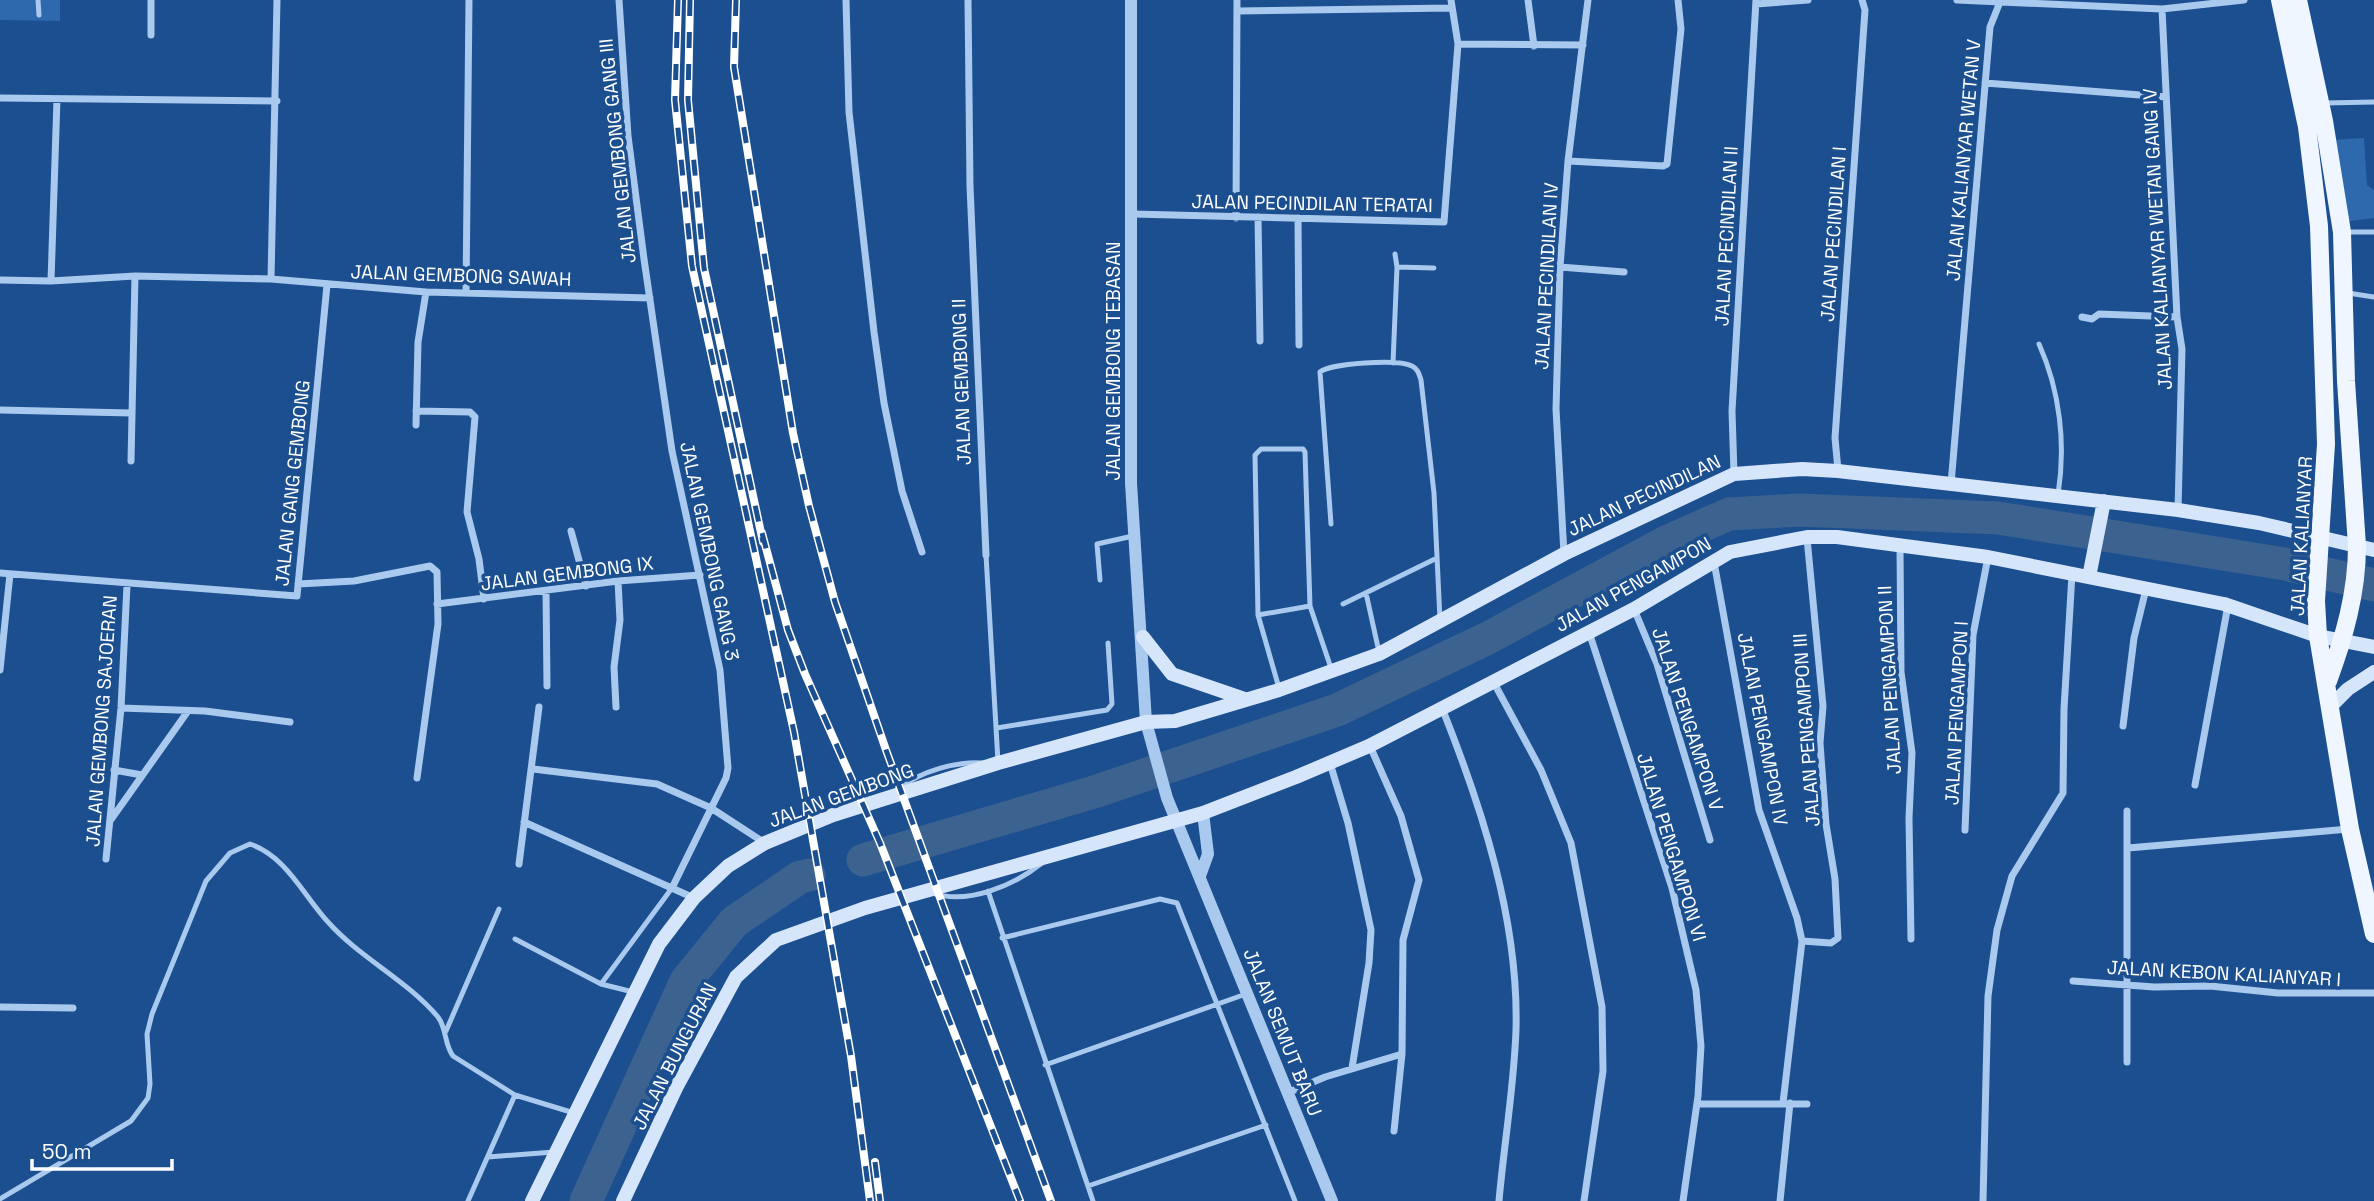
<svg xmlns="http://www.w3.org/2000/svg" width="2374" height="1201" font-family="'Space Grotesk',sans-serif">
<rect width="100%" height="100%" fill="#1b4f8f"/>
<!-- green -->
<path fill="#2e69ad" d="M 0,0 L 60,0 L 60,21 L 0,20 Z
M 2364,138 L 2367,185 L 2374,190 L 2374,218 L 2343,222 L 2332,140 Z"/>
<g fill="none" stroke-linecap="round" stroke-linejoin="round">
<!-- river -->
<path stroke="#3c6290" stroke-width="33" d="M 863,860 L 1094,792 L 1337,710 L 1488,638 L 1666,542 L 1729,514 L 1800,510 L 1998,518 L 2285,564 L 2374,585
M 586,1201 L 686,981 L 734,922 L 800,877 L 809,875"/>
<!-- service -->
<path stroke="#a9c9ee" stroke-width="5" d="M 38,0 L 39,15
M 2325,103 L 2374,102
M 2346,232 L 2374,232
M 1397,267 L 1434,268
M 2348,293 L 2374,297
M 2039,344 C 2060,391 2066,444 2058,495
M 1393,363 L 1397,267 L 1395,254
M 1331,524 L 1320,372 C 1331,363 1398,359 1412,366 C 1418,369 1419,374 1421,380 L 1434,493 L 1440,620
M 986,555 L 998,762
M 1100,580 L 1097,544 L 1133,536
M 1366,593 L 1379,652
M 1343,604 L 1437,558
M 1258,615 L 1310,606
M 1279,688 L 1258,615 L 1255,455 L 1261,449 L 1303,449 L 1305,452 L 1310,606 L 1331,668
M 997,728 L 1107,710 L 1112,704 L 1108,643
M 900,788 C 921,771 957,761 983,763
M 988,891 L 1093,1201
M 932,893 C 968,905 1013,886 1042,863
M 1002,938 L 1160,899 L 1177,903 L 1295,1201
M 515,939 L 601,984 L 633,992
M 601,984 L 672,888
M 446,1031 L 499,909
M 1045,1065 L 1246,994
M 515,1095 L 574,1113
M 488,1157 L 554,1152
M 1088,1186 L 1266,1125
M 0,1199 L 131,1121 L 148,1098 L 150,1084 L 147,1034 L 152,1014 L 206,881 L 230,853 L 250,844 C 287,857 303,895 328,922 C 360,958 407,980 438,1017 C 447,1029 444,1044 453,1056 L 515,1095 L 468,1201"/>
<!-- minor -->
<path stroke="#a9c9ee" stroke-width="7" d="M 151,0 L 151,35
M 619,0 L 628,136 L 644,259 L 672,451 L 720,670 L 728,768 L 726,778 L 672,888
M 846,0 L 849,112 L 874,332 L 884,403 L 902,491 L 922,552
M 968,0 L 970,186 L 986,555
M 1528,0 L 1534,46
M 1957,0 L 2162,9 L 2244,0
M 1756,4 L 1808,0
M 2162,9 L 2177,317 L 2182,349 L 2178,510
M 1237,11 L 1452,8
M 1458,44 L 1583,45
M 1985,83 L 2166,97
M 0,98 L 277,101
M 1568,161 L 1663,166 L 1667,164 L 1681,29 L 1678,0
M 1133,214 L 1444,222 L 1458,44 L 1451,0
M 1258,217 L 1260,341
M 1236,218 L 1237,0
M 1298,218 L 1299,345
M 1560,267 L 1624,272
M 271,279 L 277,0
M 0,280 L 51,281 L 135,276 L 271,279 L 426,292 L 650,298
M 51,281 L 57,99
M 466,293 L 469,0
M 2082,317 L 2092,319 L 2099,314 L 2177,317
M 0,410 L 131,413
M 416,411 L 470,412 L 475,417 L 467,512 L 479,559 L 484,599
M 416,425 L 418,342 L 426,292
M 131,461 L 135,276
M 1838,470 L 1835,438 L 1865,10 L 1862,0
M 1734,474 L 1732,411 L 1756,0
M 1951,484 L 1990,27 L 2000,2
M 571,531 L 586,586
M 1900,546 L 1901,672 L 1912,753 L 1909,818 L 1911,939
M 1564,554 L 1556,409 L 1560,267 L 1568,161 L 1588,0
M 1714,562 L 1759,810 L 1797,918 L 1802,941
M 0,573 L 297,596 L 327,285
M 298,584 L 354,581 L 430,566 L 437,572 L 438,624 L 417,778
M 546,591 L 547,686
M 437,604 L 618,581 L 700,575
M 1634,609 L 1657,664 L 1710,840
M 1589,632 L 1672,888 L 1696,990 L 1701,1046 L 1698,1096 L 1683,1201
M 0,670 L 10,574
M 1493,681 L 1541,770 L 1571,843 L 1602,1007 L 1603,1071 L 1584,1201
M 616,707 L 614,667 L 620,620 L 618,581
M 121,708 L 205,711 L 290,722
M 1442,708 C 1482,808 1519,921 1516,1030 C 1514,1087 1504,1144 1499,1201
M 2123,726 L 2134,638 L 2146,589
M 1370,746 L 1401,816 L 1419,880 L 1403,940 L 1402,1054 L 1394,1131
M 1330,763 L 1348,823 L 1371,930 L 1369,963 L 1352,1068
M 533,769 L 657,784 L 711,808 L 765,843
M 114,770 L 142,775
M 2195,785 L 2228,605
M 110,821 L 188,711
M 524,822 L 694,898
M 1965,830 L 1973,635 L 1988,557
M 2128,848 L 2349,829
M 106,859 L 121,708 L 127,585
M 519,864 L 539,707
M 2073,981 L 2154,987 L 2210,986 L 2278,993 L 2374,993
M 0,1007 L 73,1008
M 2127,1062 L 2127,811
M 1287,1093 L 1325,1077 L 1402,1054
M 1783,1103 L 1802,941 L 1831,943 L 1838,938 L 1835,879 L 1826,824 L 1820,743 L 1823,706 L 1807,538
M 1697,1104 L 1807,1104
M 1780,1201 L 1790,1103
M 1983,1201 L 1988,996 L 1997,930 L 2012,876 L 2063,793 L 2064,709 L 2072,574"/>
<!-- tertiary -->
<path stroke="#a9c9ee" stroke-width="12" d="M 1131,0 L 1131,483 L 1146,722 L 1167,798 L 1332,1201
M 1200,876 L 1208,854 L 1203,813"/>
<!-- secondary -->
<path stroke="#d6e6fa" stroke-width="14" d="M 2089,577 L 2104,501
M 1143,637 L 1172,674 L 1245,699
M 2332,705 L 2348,689 L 2374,672
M 532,1201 L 659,944 L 694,898 L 728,866 L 765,843 L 833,815 L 998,763 L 1146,722 L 1175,721 L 1279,690 L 1379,654 L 1564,554 L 1734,474 L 1802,469 L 1838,471 L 2178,510 L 2259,523 L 2374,550
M 623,1201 L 676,1088 L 736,977 L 776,940 L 865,908 L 1203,813 L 1296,777 L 1369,746 L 1634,609 L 1730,552 L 1807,537 L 1837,537 L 1988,557 L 2224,604 L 2318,636 L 2374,647"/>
<!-- primary -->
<path stroke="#f0f6ff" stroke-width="18" d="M 2280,0 L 2307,127 L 2319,226 L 2326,444 L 2316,601 L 2318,636 L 2350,829 L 2374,934
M 2298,0 L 2324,121 L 2342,232 L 2346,381 L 2357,546 C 2357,593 2344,638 2328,681"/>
<defs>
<path id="rail" d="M 678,0 L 675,100 L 692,266 L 794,732 L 851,1056 L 870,1201
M 690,0 L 688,100 L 704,268 L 763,542
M 736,0 L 734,67 L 793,433 L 809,506 L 835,602 L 886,750 L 1051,1201
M 762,533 L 788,630 L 805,674 L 880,843 L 1020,1201
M 875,1162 L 880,1201"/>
</defs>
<!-- rail casing -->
<use href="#rail" stroke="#fff" stroke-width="8"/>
<!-- rail -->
<use href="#rail" stroke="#1b4f8f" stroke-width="5" stroke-dasharray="16" stroke-linecap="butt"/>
</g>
<g text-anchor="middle" stroke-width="7" stroke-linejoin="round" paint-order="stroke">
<!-- street labels -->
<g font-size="19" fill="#fff" stroke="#1b4f8f">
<text transform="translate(617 151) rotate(-96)" y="7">JALAN GEMBONG GANG III</text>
<text transform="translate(1963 160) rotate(-85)" y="7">JALAN KALIANYAR WETAN V</text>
<text transform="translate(1312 203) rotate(1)" y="7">JALAN PECINDILAN TERATAI</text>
<text transform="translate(1833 234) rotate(-86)" y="7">JALAN PECINDILAN I</text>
<text transform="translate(1726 236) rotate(-87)" y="7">JALAN PECINDILAN II</text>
<text transform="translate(2157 239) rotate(-93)" y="7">JALAN KALIANYAR WETAN GANG IV</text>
<text transform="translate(461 275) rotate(2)" y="7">JALAN GEMBONG SAWAH</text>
<text transform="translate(1546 276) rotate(-87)" y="7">JALAN PECINDILAN IV</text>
<text transform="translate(1113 361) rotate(-90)" y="7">JALAN GEMBONG TEBASAN</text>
<text transform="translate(961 382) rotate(-92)" y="7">JALAN GEMBONG II</text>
<text transform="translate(292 483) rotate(-84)" y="7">JALAN GANG GEMBONG</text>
<text transform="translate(1644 495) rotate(-25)" y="7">JALAN PECINDILAN</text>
<text transform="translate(2301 536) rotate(-87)" y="7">JALAN KALIANYAR</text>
<text transform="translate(710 551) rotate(78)" y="7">JALAN GEMBONG GANG 3</text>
<text transform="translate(567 573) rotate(-7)" y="7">JALAN GEMBONG IX</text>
<text transform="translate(1633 584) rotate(-29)" y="7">JALAN PENGAMPON</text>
<text transform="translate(1889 680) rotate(-93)" y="7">JALAN PENGAMPON II</text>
<text transform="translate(1956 713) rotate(-87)" y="7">JALAN PENGAMPON I</text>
<text transform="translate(1688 719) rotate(72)" y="7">JALAN PENGAMPON V</text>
<text transform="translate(101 721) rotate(-86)" y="7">JALAN GEMBONG SAJOERAN</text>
<text transform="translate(1763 729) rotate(79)" y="7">JALAN PENGAMPON IV</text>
<text transform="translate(1806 730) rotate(-94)" y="7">JALAN PENGAMPON III</text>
<text transform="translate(841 795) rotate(-20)" y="7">JALAN GEMBONG</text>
<text transform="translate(1672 847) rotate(73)" y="7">JALAN PENGAMPON VI</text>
<text transform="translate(2224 973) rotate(3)" y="7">JALAN KEBON KALIANYAR I</text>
<text transform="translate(1283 1032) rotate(68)" y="7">JALAN SEMUT BARU</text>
<text transform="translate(674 1056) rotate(-63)" y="7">JALAN BUNGURAN</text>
</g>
</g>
<!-- scale -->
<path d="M32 1159v10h140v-10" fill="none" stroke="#ffffff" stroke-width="3.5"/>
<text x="42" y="1159" font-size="21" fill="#ffffff" stroke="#1b4f8f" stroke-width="5" paint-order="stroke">50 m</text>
</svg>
